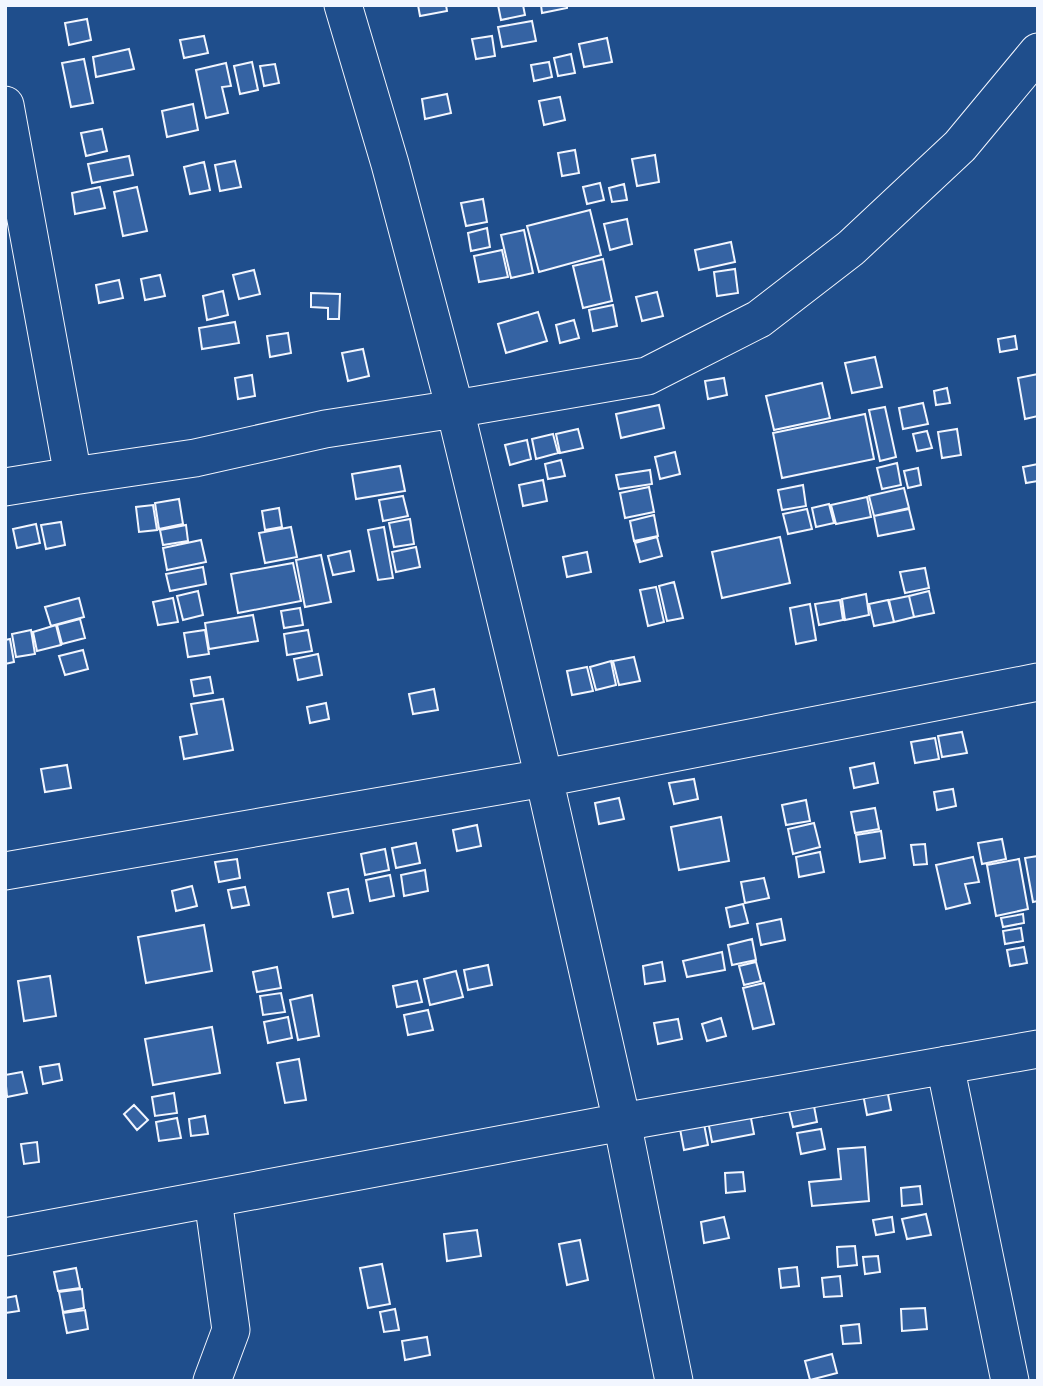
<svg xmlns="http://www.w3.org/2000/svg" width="1043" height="1386" font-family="'Zilla Slab',serif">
<rect width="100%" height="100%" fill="#1f4e8c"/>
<!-- building -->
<path fill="#3563a3" stroke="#f2f6ff" stroke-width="2" d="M 418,5 L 446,5 L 447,11 L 420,16 Z
M 498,5 L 523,5 L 525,15 L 501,20 Z
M 541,5 L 567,5 L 567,8 L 542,13 Z
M 87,19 L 91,40 L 69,45 L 65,23 Z
M 532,21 L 536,41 L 502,47 L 498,27 Z
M 204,36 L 208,53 L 184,58 L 180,40 Z
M 492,36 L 495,56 L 476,59 L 472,39 Z
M 607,38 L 612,62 L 584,67 L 579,44 Z
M 129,49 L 134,69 L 96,77 L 93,57 Z
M 571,54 L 575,73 L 558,76 L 554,58 Z
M 84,59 L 93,103 L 71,107 L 62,63 Z
M 252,62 L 258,90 L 240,94 L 234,66 Z
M 549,62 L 552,77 L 534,81 L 531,65 Z
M 226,63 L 231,86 L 222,87 L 228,113 L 206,118 L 196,70 Z
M 275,64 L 279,83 L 264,86 L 260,66 Z
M 447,94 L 451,113 L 425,119 L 422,99 Z
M 560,97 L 565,120 L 544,125 L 539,101 Z
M 193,104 L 198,130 L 167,137 L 162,111 Z
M 102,129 L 107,151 L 86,156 L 81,133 Z
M 575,150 L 579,173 L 562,176 L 558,153 Z
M 655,155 L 659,182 L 637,186 L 632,159 Z
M 129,156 L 133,175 L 92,183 L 88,164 Z
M 235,161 L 241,187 L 220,191 L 215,165 Z
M 204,162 L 210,190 L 190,194 L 184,167 Z
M 600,183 L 604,200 L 587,204 L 583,187 Z
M 624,184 L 627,200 L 612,202 L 609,188 Z
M 100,187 L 105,208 L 75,214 L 72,193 Z
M 137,187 L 147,231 L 123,236 L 114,192 Z
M 483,199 L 487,222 L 466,226 L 461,203 Z
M 590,210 L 601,255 L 539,272 L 527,226 Z
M 627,219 L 632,244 L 610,250 L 604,224 Z
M 487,228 L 490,247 L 471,251 L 468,233 Z
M 524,230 L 533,273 L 511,278 L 501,235 Z
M 731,242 L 735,262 L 699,270 L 695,250 Z
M 502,250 L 508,277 L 479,282 L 474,256 Z
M 603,259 L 612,301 L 583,308 L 573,266 Z
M 735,269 L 738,293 L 717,296 L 714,272 Z
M 254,270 L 260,294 L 239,299 L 233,275 Z
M 160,275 L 165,296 L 145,300 L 141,279 Z
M 119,280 L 123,298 L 99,303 L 96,285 Z
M 223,291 L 228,315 L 207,320 L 203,296 Z
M 657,292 L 663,316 L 642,321 L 636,297 Z
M 311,293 L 340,294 L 339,319 L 328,319 L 328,308 L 311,307 Z
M 613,305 L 617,326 L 593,331 L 589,310 Z
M 538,312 L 547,341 L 506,353 L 498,324 Z
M 574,320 L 579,338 L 560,343 L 556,325 Z
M 235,322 L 239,343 L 202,349 L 199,328 Z
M 288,333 L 291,353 L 270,357 L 267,336 Z
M 1015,336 L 1017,349 L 1000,352 L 998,339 Z
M 363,349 L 369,376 L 348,381 L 342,353 Z
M 875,357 L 882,387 L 852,393 L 845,363 Z
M 1038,374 L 1038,416 L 1025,419 L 1018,378 Z
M 252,375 L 255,396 L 238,399 L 235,378 Z
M 724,378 L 727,395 L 708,399 L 705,381 Z
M 822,383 L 830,418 L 774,430 L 766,396 Z
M 947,388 L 950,403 L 936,405 L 934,391 Z
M 923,403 L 928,424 L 903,429 L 899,408 Z
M 659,405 L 664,428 L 621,438 L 616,414 Z
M 885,407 L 896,457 L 880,461 L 869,410 Z
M 865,414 L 874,459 L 782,478 L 773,433 Z
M 578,429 L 583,448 L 560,453 L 556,434 Z
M 957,429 L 961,455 L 942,458 L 938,432 Z
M 927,431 L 932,448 L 917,451 L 913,434 Z
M 553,434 L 558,453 L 536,459 L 532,439 Z
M 527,440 L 531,459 L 510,465 L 505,445 Z
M 675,452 L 680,474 L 660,479 L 655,457 Z
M 561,460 L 565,476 L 548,479 L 545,464 Z
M 897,463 L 901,485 L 882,489 L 877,468 Z
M 1038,464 L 1038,481 L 1026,483 L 1023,467 Z
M 400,466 L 405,491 L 356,499 L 352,474 Z
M 918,468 L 921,485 L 908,488 L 904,471 Z
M 650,470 L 652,484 L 619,489 L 616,475 Z
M 543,480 L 547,501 L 523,506 L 519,485 Z
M 803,485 L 806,506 L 782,510 L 778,490 Z
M 649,487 L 654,512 L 625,518 L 620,493 Z
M 904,488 L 909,508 L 874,516 L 869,496 Z
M 403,496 L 408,516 L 383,521 L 379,500 Z
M 867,497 L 871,517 L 836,524 L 831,505 Z
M 179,499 L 183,524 L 159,529 L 155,503 Z
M 829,504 L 834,523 L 816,527 L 812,508 Z
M 153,505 L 157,530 L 139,532 L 136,507 Z
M 279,508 L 282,527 L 265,530 L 262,511 Z
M 807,509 L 812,529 L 788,534 L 783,514 Z
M 909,509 L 914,529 L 878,536 L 874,516 Z
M 654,515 L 658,536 L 634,541 L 630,521 Z
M 410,519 L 414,544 L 394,547 L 389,523 Z
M 61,522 L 65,545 L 46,549 L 41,525 Z
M 36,524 L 40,543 L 17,548 L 13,529 Z
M 186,525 L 188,541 L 163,545 L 160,530 Z
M 291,527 L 297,557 L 265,563 L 259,533 Z
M 384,527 L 393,578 L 378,580 L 368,530 Z
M 657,537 L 662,556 L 640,562 L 635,543 Z
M 780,537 L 790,583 L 722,598 L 712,552 Z
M 201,540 L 206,562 L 167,570 L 163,548 Z
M 416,547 L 420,567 L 396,572 L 392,552 Z
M 350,551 L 354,571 L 333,575 L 328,556 Z
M 587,552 L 591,572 L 567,577 L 563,557 Z
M 321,555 L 331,602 L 305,607 L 296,560 Z
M 293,563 L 301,601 L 238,613 L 231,574 Z
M 203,567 L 206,584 L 170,591 L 166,574 Z
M 925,568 L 929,588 L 905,593 L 900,572 Z
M 674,582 L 683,618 L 667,621 L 659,586 Z
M 656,587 L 664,622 L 648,626 L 640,590 Z
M 198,591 L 203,615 L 183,620 L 177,596 Z
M 929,591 L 934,613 L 914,617 L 909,596 Z
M 866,594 L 869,615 L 845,620 L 842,599 Z
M 909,596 L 914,617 L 894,622 L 889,600 Z
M 79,598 L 84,617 L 51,626 L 45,607 Z
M 173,598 L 178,622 L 158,625 L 153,602 Z
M 840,600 L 843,620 L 819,625 L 815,604 Z
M 888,600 L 894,622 L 874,626 L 869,604 Z
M 810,604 L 816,640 L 796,644 L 790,608 Z
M 300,608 L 303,625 L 284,628 L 281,611 Z
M 253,615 L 258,641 L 209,649 L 205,623 Z
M 80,619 L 85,638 L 62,644 L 57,625 Z
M 56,625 L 61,645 L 37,651 L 33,632 Z
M 31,630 L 35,654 L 16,657 L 12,634 Z
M 205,630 L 209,654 L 188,657 L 184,633 Z
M 308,630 L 312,651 L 287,655 L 284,634 Z
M 10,639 L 14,662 L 5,664 L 5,640 Z
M 83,650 L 88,669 L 65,675 L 59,656 Z
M 318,654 L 322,675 L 298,680 L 294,659 Z
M 634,657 L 640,681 L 619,685 L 613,661 Z
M 611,661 L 616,685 L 596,690 L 590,667 Z
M 587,667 L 593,691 L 572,695 L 567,671 Z
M 210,677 L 213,693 L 194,696 L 191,680 Z
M 434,689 L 438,710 L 413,714 L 409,694 Z
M 223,699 L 233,750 L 184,759 L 180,737 L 197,734 L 191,704 Z
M 326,703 L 329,719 L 310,723 L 307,707 Z
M 962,732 L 967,753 L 942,757 L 938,736 Z
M 935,738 L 939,759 L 915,763 L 911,742 Z
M 874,763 L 878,783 L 854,788 L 850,768 Z
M 67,765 L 71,788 L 45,792 L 41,769 Z
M 694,779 L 698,799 L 674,804 L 669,783 Z
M 953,789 L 956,806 L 937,810 L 934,792 Z
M 619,798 L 624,819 L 599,824 L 595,803 Z
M 806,800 L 810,821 L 786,825 L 782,805 Z
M 875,808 L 879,829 L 855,833 L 851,812 Z
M 721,817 L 729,861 L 679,870 L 671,827 Z
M 814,823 L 820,847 L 793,854 L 788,829 Z
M 477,825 L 481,846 L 457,851 L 453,830 Z
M 881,831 L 885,858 L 860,862 L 856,835 Z
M 1002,839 L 1006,859 L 982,864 L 978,843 Z
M 416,843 L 420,863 L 396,868 L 392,848 Z
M 925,844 L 927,864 L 914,865 L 911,845 Z
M 385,849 L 389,870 L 365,875 L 361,854 Z
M 820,852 L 824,872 L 799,877 L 796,857 Z
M 1038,856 L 1038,901 L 1033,902 L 1025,858 Z
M 973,857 L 979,882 L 965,884 L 970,903 L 946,909 L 936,865 Z
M 237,859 L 240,878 L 219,882 L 215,862 Z
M 1019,859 L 1028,909 L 996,916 L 987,865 Z
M 425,870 L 428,891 L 404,896 L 401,875 Z
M 390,875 L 394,896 L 370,901 L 366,880 Z
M 764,878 L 769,898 L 745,903 L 741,882 Z
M 192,886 L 197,906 L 176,911 L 172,891 Z
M 245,887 L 249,905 L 232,908 L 228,890 Z
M 348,889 L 353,913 L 333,917 L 328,893 Z
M 743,904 L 748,923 L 730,927 L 726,908 Z
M 1023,914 L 1024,923 L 1003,927 L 1001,918 Z
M 781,919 L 785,940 L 761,945 L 757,924 Z
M 204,925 L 212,971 L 146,983 L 138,937 Z
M 1021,928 L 1023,941 L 1005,944 L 1003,931 Z
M 752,939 L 756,960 L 732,965 L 728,945 Z
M 1024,947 L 1027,963 L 1010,966 L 1007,950 Z
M 722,952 L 725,970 L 687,977 L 683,961 Z
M 662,962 L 665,981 L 645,984 L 643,966 Z
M 756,962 L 761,981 L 744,985 L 739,966 Z
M 488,965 L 492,985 L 468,990 L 464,970 Z
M 277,967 L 281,988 L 257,992 L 253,972 Z
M 456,971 L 463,997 L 430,1005 L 424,979 Z
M 50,976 L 56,1016 L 24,1021 L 18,981 Z
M 417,981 L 422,1002 L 397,1007 L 393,986 Z
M 764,983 L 774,1024 L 753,1029 L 743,988 Z
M 281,993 L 285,1012 L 263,1015 L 260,996 Z
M 312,995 L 319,1036 L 298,1040 L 290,1000 Z
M 428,1010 L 433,1030 L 408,1035 L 404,1015 Z
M 288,1017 L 292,1038 L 268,1043 L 264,1022 Z
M 721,1018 L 726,1036 L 707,1041 L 702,1024 Z
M 678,1019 L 682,1039 L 658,1044 L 654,1023 Z
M 212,1027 L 220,1073 L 153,1085 L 145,1039 Z
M 299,1059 L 306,1100 L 285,1103 L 277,1063 Z
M 59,1064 L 62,1080 L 43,1084 L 40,1067 Z
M 22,1072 L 27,1093 L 7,1097 L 5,1075 Z
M 887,1089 L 891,1110 L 867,1115 L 863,1094 Z
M 174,1093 L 177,1113 L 155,1116 L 152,1097 Z
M 813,1101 L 817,1122 L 793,1127 L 788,1106 Z
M 134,1105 L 148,1120 L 137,1130 L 124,1114 Z
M 750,1113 L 754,1134 L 712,1142 L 708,1121 Z
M 205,1116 L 208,1134 L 191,1136 L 189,1119 Z
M 177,1118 L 181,1138 L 159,1141 L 156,1122 Z
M 704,1124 L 708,1145 L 684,1150 L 680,1129 Z
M 821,1129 L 825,1149 L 801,1154 L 797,1133 Z
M 37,1142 L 39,1162 L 24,1164 L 21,1144 Z
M 865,1147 L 869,1201 L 812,1206 L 809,1182 L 841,1179 L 838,1149 Z
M 743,1172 L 745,1191 L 726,1193 L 725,1173 Z
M 920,1186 L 922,1204 L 902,1206 L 901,1188 Z
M 926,1214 L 931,1235 L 907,1239 L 902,1219 Z
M 724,1217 L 729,1238 L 704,1243 L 701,1222 Z
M 892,1217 L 894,1232 L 876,1235 L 873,1220 Z
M 477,1230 L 481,1256 L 447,1261 L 444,1234 Z
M 580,1240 L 588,1280 L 567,1285 L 559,1244 Z
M 855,1246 L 857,1265 L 838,1267 L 837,1247 Z
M 878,1256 L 880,1272 L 865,1274 L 863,1257 Z
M 382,1264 L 390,1304 L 368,1308 L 360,1268 Z
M 797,1267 L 799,1286 L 781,1288 L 779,1269 Z
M 76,1268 L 80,1288 L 58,1291 L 54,1272 Z
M 840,1276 L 842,1296 L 824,1297 L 822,1278 Z
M 82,1289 L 84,1308 L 63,1312 L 59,1292 Z
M 16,1296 L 19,1311 L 5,1313 L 5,1298 Z
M 925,1308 L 927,1329 L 902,1331 L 901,1309 Z
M 395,1309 L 399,1330 L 384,1332 L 380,1312 Z
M 85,1310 L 88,1329 L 67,1333 L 63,1313 Z
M 859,1324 L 861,1343 L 843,1344 L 841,1326 Z
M 427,1337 L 430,1355 L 405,1360 L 402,1341 Z
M 832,1354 L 837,1373 L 810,1380 L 805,1361 Z"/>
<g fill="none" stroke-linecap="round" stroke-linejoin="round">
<defs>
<path id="street" d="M 343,5 L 390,164 L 455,409 L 544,778 L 622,1122 L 674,1381
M 5,105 L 73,476 L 195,458 L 325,429 L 455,409 L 647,376 L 759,319 L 851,248 L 960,146 L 1038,52
M 5,487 L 73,476
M 5,871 L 544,778 L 1038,682
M 945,1065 L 1010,1381
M 5,1237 L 622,1122 L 1038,1049
M 212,1381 L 231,1330 L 213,1199"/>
</defs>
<!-- street casing -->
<use href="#street" stroke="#f2f6ff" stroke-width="39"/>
<!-- street -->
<use href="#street" stroke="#1f4e8c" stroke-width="37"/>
</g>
<!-- border -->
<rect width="1043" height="1386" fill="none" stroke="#f2f6ff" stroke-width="14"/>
</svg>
